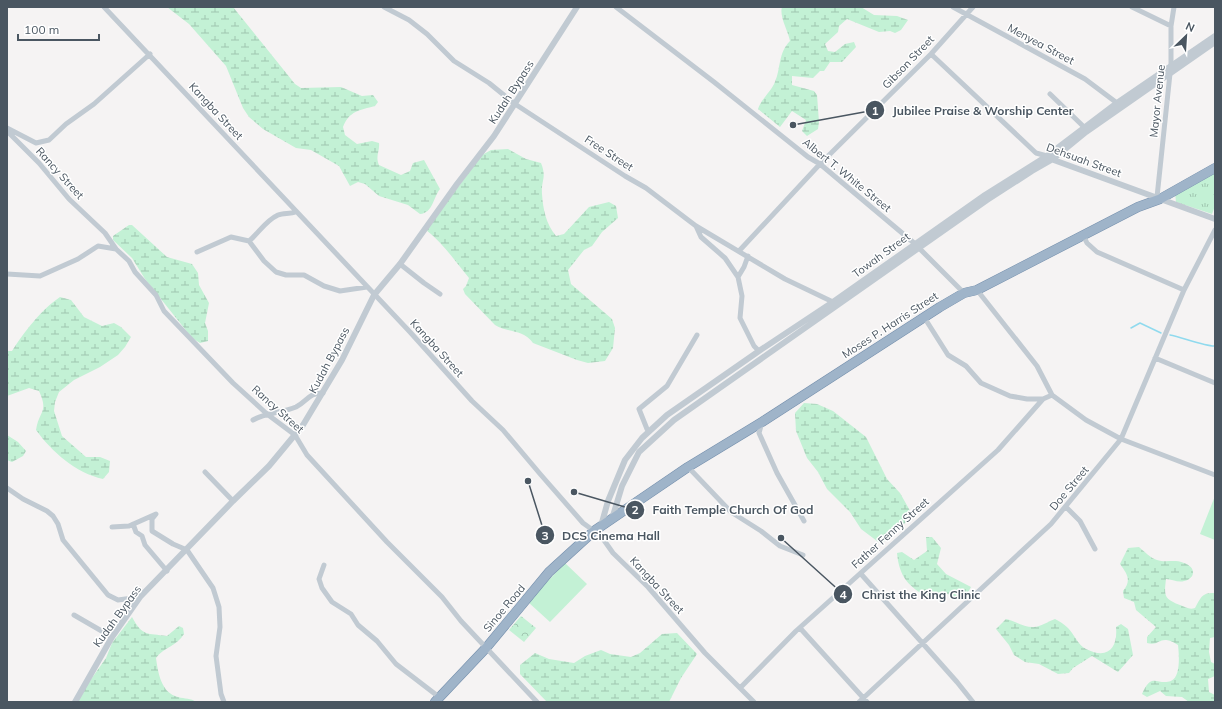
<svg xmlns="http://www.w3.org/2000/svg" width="1222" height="709" font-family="Mulish,sans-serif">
<defs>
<pattern id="grass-tufts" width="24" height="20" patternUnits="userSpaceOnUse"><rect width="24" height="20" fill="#c3f1d5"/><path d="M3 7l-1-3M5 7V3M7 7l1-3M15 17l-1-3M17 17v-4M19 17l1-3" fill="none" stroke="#a0c6b0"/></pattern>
<pattern id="forest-crowns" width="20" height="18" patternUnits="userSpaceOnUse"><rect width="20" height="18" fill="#c3f1d5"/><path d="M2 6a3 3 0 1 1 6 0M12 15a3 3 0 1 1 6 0" fill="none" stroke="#a0c6b0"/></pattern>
<pattern id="wetland-marsh" width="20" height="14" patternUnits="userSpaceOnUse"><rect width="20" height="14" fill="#c3f1d5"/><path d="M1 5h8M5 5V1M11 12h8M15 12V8" fill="none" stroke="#a0c6b0"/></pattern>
</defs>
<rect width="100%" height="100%" fill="#f5f3f3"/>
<!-- grass -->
<path fill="url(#grass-tufts)" d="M 1215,171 L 1215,206 L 1212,214 L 1176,202 L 1175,193 Z"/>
<!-- forest -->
<path fill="url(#forest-crowns)" d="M 521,616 L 536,628 L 524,642 L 509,630 Z"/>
<!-- wetland -->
<path fill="url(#wetland-marsh)" d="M 167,7 L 233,7 L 295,84 L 301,88 L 341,87 L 362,96 L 373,95 L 378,102 L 375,106 C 360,110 349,111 343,127 L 345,135 L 357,144 L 372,141 L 379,143 C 380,151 375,156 379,165 L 401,175 L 410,171 L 413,163 L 424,160 L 440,189 C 433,198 433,213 420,214 L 408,205 L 379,196 L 365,184 L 358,182 L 350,186 L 339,166 L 311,150 L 296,148 L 263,129 L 249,117 L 243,108 L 226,66 L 189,24 Z
M 782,7 L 861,7 L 874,15 L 897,16 L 908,20 L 901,30 L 895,33 L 890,31 L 879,32 L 847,19 L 839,26 L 838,32 L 825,44 L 828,51 L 835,52 L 845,44 L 854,42 L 856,47 L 842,62 L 830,62 L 824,71 L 820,71 L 813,78 L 792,76 L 792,85 L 814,91 L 817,95 L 819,122 L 818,129 L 807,136 L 802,131 L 806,120 L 792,111 L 780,127 L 758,109 C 761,99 771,92 775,82 C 781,68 778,53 790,41 C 788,31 779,16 782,7 Z
M 508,149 L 526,159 L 541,163 C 547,178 541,180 542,194 C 543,209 546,224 556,236 L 564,234 L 589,207 L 609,202 L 616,206 L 618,218 L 602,232 L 592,246 L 584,250 L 568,270 L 571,284 L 612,319 L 615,328 L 613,348 L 605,361 L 588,363 L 577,360 L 533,343 C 523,329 508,333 495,325 L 465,294 L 463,289 L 466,286 L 469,278 C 455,261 443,243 426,230 L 482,155 L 491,150 Z
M 129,225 L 132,225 L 167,257 L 192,264 L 198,273 L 199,285 L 209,303 L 205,323 L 208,331 L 208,341 L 200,343 L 192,338 L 145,279 L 132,258 L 113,240 L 113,236 Z
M 60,297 L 71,300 L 84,317 L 102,326 L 114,323 L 121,327 L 131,337 L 125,347 L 118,355 L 100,367 L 74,380 L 59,392 L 55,402 L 54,411 L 62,436 L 86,457 L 100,457 L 110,461 L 109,472 L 103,479 C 76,473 52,452 36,430 C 39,410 49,413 39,391 L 29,388 L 7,396 L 7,351 L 12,351 C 24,332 42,309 60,297 Z
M 804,403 L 817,404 L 833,411 L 866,437 L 887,479 L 900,493 L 913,516 L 881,544 L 861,529 L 850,512 L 827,489 L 818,472 L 807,458 L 796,431 L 795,413 Z
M 7,435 L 18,442 L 26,451 L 23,456 L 12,462 L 7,460 Z
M 926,537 L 932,537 L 941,548 L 937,564 L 946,574 L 971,587 L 966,596 L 954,598 L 943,591 L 929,598 C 909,587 899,577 897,553 L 902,552 L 914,560 L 927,551 Z
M 1139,547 C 1144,551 1150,558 1157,560 C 1165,563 1175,559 1184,563 C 1196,567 1196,578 1184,581 C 1179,583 1171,579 1166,579 C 1164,596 1164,599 1180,605 C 1186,607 1189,610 1195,608 C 1201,597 1202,592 1215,593 L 1215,637 L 1210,638 L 1209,652 L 1211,662 L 1215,664 L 1215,676 L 1208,679 L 1209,692 L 1215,695 L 1215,702 L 1189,702 L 1182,697 L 1166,696 L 1160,691 L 1147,697 L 1142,694 C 1152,671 1157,686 1171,681 C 1181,677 1179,654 1178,645 C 1159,633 1161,647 1147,643 L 1147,637 L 1156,627 L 1136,610 L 1134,602 L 1124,598 L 1123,591 C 1132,580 1127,574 1120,564 L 1128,548 Z
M 132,617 C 143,637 147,633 167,636 L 179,626 L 183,628 L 184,634 C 177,646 164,647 156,658 C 158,672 161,693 178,697 C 185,699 191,698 196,702 L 75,702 L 106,658 L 112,643 Z
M 1006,619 C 1015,621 1026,628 1034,627 C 1040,627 1049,621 1055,619 C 1059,621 1064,624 1068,628 C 1074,634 1078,645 1086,649 C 1108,660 1118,648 1116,627 L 1121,624 L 1128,629 L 1133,655 L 1118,672 L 1092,656 L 1073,668 L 1069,673 L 1058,674 L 1039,664 L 1025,662 L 1014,655 L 1009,645 L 996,629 Z
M 677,633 L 697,654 L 681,678 L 669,702 L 547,702 L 520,674 L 520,665 L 535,653 L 549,659 L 574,663 L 585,656 L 601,650 L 610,654 L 631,657 L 640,653 L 662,634 Z"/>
<!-- pitch -->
<path fill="#c3f1d5" d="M 1215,496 L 1215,540 L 1200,534 Z
M 565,563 L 587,584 L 550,622 L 528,602 Z"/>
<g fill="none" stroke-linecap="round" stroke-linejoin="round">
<!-- stream -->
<path stroke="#90daee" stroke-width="1.5" d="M 1131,328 L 1140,323 L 1161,333
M 1170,335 C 1181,337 1207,347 1215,346"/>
<defs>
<path id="trunk" d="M 435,702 L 486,648 L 549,572 L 594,531 L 688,467 L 762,422 L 940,307 L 964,293 L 977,290 L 1138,207 L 1160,199 L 1215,168"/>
</defs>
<!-- trunk casing -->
<use href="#trunk" stroke="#7690ad" stroke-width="10"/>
<!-- minor -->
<path stroke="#c1cad2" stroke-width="5" d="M 104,7 L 410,332 L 472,401 L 503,430 L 541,475 L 583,523 L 601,536 L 613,553 L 648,587 L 705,653 L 754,702
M 384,7 L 409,20 L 427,34 L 454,61 L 489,83 L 515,104 L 625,176 L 646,188 L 696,226 L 785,279 L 833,302
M 616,7 L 714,82 L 808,157 L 820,164 L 914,243 L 964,293
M 953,7 L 1085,79 L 1117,103
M 1132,7 L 1171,26
M 931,54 L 1036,153 L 1047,156
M 1050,94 L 1084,127
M 7,128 L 36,143 L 49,140 L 66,124 L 94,104 L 150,54
M 7,131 L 39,163 L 69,199 L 105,233 L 116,249 L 129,261 L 135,272 L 156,295 L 164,311 L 233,383 L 267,414 L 295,435 L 307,455 L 387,542 L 442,597 L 461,621 L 537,702
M 1157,197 L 1171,64 L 1171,26 L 1174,7
M 696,226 L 701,237 L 725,258 L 738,277 L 742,296 L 740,318 L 754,346 L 759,351
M 1083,235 L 1087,243 L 1097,252 L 1184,290
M 249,241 L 264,261 L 276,272 L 286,275 L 304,275 L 324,286 L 340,291 L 367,287
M 739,251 L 820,164 L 931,54 L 973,7
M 197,252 L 231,237 L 249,241 C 259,233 265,221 278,215 C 283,213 290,214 296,212
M 400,264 L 424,283 L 440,294
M 7,274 L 40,276 L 78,259 L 98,246 L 116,249
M 738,277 L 744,267 L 748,256
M 977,290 L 1037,366 L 1052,395 L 1086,420 L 1121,439 L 1215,475
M 924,317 L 948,355 L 966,366 L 981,383 L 1010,396 L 1027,399 L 1043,399
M 1155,358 L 1215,383
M 253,420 C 266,412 282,413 296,407 C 308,401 308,393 323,393
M 762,422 L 759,433 L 777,473 L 804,521
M 647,429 L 639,409 L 667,386 L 697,335
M 688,467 L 731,512 L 761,531 L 780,546 L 803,555
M 205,472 L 233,501
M 7,488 L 23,499 L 47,511 L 53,516 L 58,524 L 63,540 L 108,595 L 118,600 L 140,597
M 1066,507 L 1080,521 L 1095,549
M 133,524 L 136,532 L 142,536 L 145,545 L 167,571
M 112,527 L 129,526 L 156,514 L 152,519 L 152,531 L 173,544 L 187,550 L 213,588 L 219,607 L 220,627 L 216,656 L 221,694 L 224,702
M 324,565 L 319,579 L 322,588 L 332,602 L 351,614 L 358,625 L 377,641 L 396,664 L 439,697
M 861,574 L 957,682 L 973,702
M 74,615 L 112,637
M 800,628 L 867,702
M 741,687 L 796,631 L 998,450 L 1043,399 L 1052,395
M 859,702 L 1051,524 L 1121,439 L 1184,290 L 1215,230"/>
<!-- tertiary -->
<path stroke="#c1cad2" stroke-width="6" d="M 1051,159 L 1215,219
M 612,519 L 622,486 L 639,452 L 674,420 L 987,200 L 1032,171 L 1053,159 L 1086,132 L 1215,42
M 601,526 L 608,501 L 625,460 L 642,438 L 667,415 L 759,351 L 833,302 L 985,195 L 1047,156 L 1117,103 L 1215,36
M 75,702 L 112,637 L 140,597 L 233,501 L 269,466 L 303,425 L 342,360 L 374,295 L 400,264 L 457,184 L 494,136 L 577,7"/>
<!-- trunk -->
<use href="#trunk" stroke="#9fb4c9" stroke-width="9"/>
</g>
<g text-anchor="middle" stroke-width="3" stroke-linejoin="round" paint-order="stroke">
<!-- street labels -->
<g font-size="11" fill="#4a5661" stroke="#fff">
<text transform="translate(1041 44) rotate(28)" y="4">Menyea Street</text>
<text transform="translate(908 62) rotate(-46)" y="4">Gibson Street</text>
<text transform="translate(511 92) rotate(-57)" y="4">Kudah Bypass</text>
<text transform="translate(1157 101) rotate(-84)" y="4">Mayor Avenue</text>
<text transform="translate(216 111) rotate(47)" y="4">Kangba Street</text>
<text transform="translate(609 153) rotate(33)" y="4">Free Street</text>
<text transform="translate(1084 160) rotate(20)" y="4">Dehsuah Street</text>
<text transform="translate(60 173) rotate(48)" y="4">Rancy Street</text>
<text transform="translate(847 175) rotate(39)" y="4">Albert T. White Street</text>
<text transform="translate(881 255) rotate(-36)" y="4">Towah Street</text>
<text transform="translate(890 325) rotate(-33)" y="4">Moses P. Harris Street</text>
<text transform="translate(437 348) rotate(48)" y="4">Kangba Street</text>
<text transform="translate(329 360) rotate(-62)" y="4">Kudah Bypass</text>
<text transform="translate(278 409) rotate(42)" y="4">Rancy Street</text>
<text transform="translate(1069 488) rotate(-50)" y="4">Doe Street</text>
<text transform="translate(890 533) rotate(-42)" y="4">Father Fenny Street</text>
<text transform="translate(657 585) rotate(47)" y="4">Kangba Street</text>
<text transform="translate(504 608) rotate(-50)" y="4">Sinoe Road</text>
<text transform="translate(117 616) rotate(-54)" y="4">Kudah Bypass</text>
</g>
</g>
<!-- callouts -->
<path fill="none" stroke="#4a5661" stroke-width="1.5" d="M793 125L875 110M574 492L635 510M528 481L545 535M781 538L843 594"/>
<g fill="#4a5661" stroke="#fff" stroke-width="1.5">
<circle cx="793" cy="125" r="4"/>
<circle cx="574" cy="492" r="4"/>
<circle cx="528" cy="481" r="4"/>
<circle cx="781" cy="538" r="4"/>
<circle cx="875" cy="110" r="10"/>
<circle cx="635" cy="510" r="10"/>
<circle cx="545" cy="535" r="10"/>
<circle cx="843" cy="594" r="10"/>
</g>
<g font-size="12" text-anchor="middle" font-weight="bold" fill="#fff">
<text x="875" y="115">1</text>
<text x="635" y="514">2</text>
<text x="545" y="540">3</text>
<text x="843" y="599">4</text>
</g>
<g font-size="12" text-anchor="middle" font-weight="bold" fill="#4a5661" stroke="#fff" stroke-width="3" stroke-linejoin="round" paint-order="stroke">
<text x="983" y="115">Jubilee Praise &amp; Worship Center</text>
<text x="733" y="514">Faith Temple Church Of God</text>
<text x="611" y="540">DCS Cinema Hall</text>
<text x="921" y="599">Christ the King Clinic</text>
</g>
<!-- border -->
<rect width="1222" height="709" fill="none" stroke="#4a5661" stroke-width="16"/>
<!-- north arrow -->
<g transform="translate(1186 36) rotate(25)" stroke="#ffffff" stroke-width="3" paint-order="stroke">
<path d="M0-3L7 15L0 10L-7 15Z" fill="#4a5661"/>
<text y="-6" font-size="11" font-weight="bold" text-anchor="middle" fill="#4a5661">N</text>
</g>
<!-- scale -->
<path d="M18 34v6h81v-6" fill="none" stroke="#4a5661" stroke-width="2"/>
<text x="24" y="34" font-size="12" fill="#4a5661" stroke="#ffffff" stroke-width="3" paint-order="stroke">100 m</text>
</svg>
